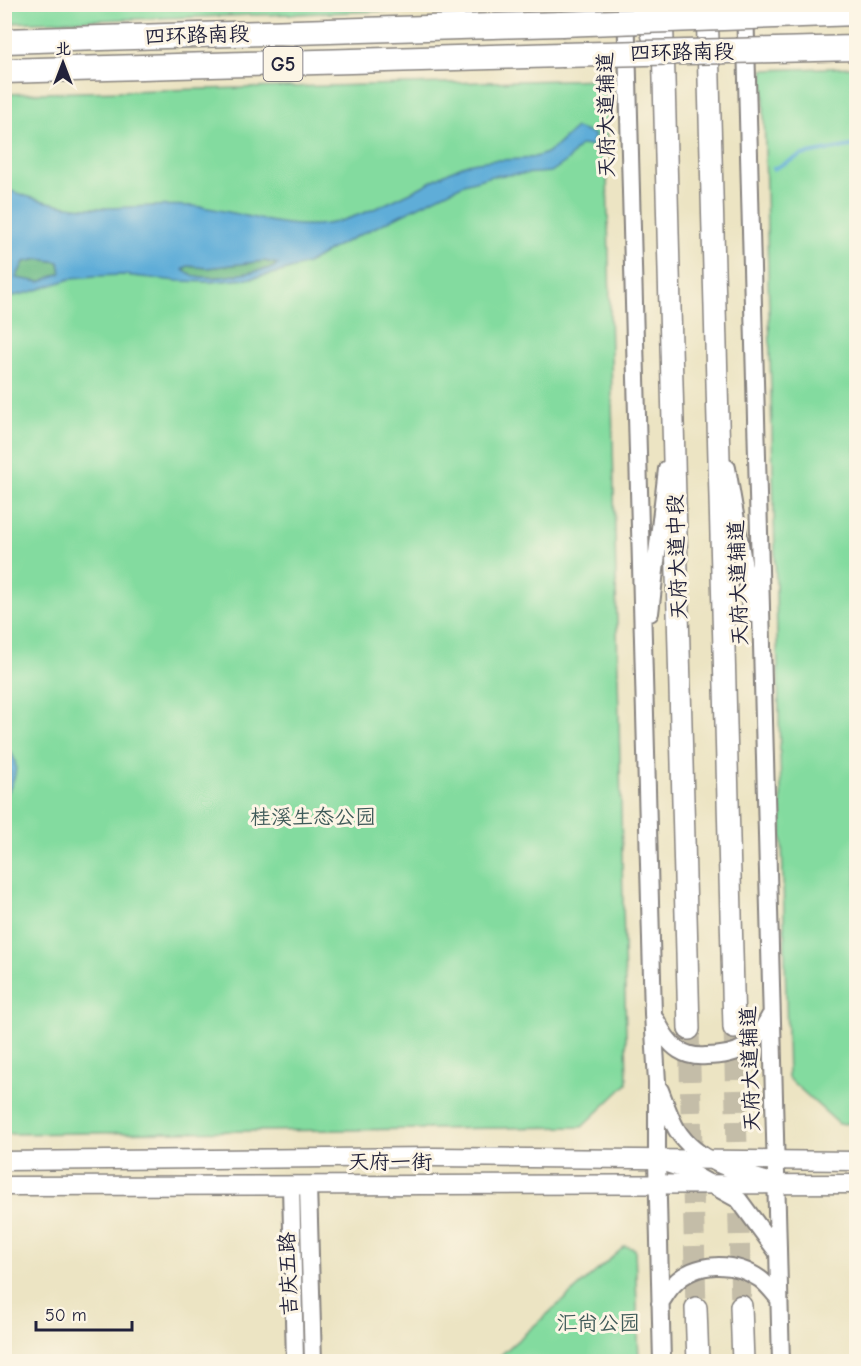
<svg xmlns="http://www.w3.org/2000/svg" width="861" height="1366" font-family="'Comic Neue','LXGW WenKai TC',sans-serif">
<rect width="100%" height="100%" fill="#fcf5e5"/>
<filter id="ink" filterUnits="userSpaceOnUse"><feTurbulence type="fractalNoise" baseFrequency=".0167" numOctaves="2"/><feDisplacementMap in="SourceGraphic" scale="12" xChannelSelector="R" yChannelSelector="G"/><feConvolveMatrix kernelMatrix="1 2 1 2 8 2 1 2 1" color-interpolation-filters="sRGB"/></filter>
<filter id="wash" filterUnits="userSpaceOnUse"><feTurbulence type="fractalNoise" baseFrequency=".008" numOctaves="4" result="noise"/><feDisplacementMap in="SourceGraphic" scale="24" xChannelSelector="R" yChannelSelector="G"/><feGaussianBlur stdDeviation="1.35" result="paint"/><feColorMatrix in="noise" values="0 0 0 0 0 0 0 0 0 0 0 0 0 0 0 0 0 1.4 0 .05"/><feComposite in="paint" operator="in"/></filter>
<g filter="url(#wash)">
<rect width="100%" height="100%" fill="#ece4c3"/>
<!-- green -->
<path fill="#83db9f" stroke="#527e6d" stroke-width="1.5" d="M 4,5 L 5,4 L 463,5 L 386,11 L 5,23 Z
M 856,67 L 856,1123 L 839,1124 L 788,1078 L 763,70 Z
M 605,79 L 627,1084 L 582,1127 L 5,1134 L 4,94 Z
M 625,1246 L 635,1249 L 639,1361 L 494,1361 Z"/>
<!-- forest -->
<path fill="#6abb86" stroke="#466e60" stroke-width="1.5" d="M 39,259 L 59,262 L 61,273 L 40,282 L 16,278 L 24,262 Z
M 264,261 L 278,263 L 272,268 C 250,272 200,286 183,270 L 188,266 L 208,268 Z"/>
<!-- water -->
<path fill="#5eadd8" stroke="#40688a" stroke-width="1.5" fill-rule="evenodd" d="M 576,128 L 595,135 L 591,146 L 580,145 L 567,161 L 551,172 L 492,176 L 464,184 L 337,246 L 307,264 L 277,273 L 247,279 L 211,282 L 177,281 L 124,275 L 95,276 L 73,278 L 31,292 L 5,298 L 4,227 C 9,220 10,210 5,203 L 5,189 C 27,197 50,204 75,207 C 114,211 153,203 193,206 C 239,210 289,234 336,222 C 363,215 390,202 415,190 C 433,181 449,170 468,164 C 492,157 524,163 544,154 C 557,148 565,137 576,128 ZM 39,259 L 59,262 L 61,273 L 40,282 L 16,278 L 24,262 ZM 264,261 L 278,264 L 272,268 C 251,272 200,286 183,270 L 188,266 L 208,268 Z
M 5,747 C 24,761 14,782 5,798 L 10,772 L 5,755 Z"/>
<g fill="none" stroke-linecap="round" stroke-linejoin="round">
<!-- stream -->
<path stroke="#5eadd8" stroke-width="4" d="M 773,169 L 802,155 L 856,145"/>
</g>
</g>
<g filter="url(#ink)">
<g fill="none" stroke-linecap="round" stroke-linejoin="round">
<!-- primary-tunnel -->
<path stroke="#c4bda8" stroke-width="21" stroke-dasharray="21 10" stroke-linecap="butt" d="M 734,1028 L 741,1306
M 689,1029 L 696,1308"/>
<defs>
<path id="tertiary" d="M 626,4 L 653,1014 L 657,1082 L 657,1160 L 662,1362
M 745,4 L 781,1362
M 727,468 L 752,614
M 650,613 L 667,469
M 656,1020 C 662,1031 668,1043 679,1050 C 687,1055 697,1057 706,1056 C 740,1056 755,1045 770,1016
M 660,1090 C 665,1103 670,1118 677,1130 C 696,1161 736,1172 769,1181
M 660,1162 L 685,1170 L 739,1200 L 778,1253
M 291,1185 L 295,1362
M 308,1185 L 313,1362
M 660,1303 C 665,1297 668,1289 674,1284 C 696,1261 734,1261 760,1279 C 767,1284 773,1292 779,1299"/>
<path id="secondary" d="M 4,1161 L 433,1157 L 856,1161
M 4,1186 L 856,1184"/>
<path id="primary" d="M 645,4 L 653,37
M 662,4 L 689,1029
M 707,4 L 734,1028
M 741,1306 L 743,1362
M 696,1308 L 698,1362"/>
<path id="motorway" d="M 4,41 L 561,24
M 4,71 L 562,55"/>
</defs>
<!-- tertiary casing -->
<use href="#tertiary" stroke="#87837f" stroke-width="20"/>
<!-- secondary casing -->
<use href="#secondary" stroke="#87837f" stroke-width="21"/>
<!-- primary casing -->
<use href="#primary" stroke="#87837f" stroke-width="24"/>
<!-- motorway casing -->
<use href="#motorway" stroke="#87837f" stroke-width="27"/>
<!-- tertiary -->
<use href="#tertiary" stroke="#fff" stroke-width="16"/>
<!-- secondary -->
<use href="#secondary" stroke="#fff" stroke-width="18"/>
<!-- primary -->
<use href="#primary" stroke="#fff" stroke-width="21"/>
<!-- motorway -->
<use href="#motorway" stroke="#fff" stroke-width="24"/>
<defs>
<path id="motorway-bridge" d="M 561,24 L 856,13
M 562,55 L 856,48"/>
</defs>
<!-- motorway-bridge casing -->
<use href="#motorway-bridge" stroke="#87837f" stroke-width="27" stroke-linecap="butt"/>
<!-- motorway-bridge -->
<use href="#motorway-bridge" stroke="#fff" stroke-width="24"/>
</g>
</g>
<g text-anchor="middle" stroke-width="6" stroke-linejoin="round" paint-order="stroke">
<!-- shield labels -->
<rect fill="#fcf5e5" stroke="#63616e" stroke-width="1.5" x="263.5" y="47" width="39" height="34" rx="4.5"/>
<g font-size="20" font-weight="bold" fill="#22223b">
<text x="283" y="71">G5</text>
</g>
<!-- street labels -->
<g font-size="21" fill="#22223b" stroke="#fcf5e5">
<text transform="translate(197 35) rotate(-2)" y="7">四环路南段</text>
<text transform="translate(682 52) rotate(-1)" y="7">四环路南段</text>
<text transform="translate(606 115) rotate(-91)" y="7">天府大道辅道</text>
<text transform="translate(677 557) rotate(-92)" y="7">天府大道中段</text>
<text transform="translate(738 583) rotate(-92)" y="7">天府大道辅道</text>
<text transform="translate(750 1069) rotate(-92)" y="7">天府大道辅道</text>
<text x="390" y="1169">天府一街</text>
<text transform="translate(288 1274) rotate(-92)" y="7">吉庆五路</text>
</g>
<!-- park labels -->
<g font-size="21" fill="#3f5a59" stroke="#fcf5e5">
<text x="313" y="824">桂溪生态公园</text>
<text x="598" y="1330">汇尚公园</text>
</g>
</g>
<!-- margin -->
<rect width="861" height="1366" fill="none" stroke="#fcf5e5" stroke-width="24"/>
<!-- north arrow -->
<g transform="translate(63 63)" stroke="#fcf5e5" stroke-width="4.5" paint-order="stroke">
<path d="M0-4.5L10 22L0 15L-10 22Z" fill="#22223b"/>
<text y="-9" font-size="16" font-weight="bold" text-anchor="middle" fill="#22223b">北</text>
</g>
<!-- scale -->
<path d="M36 1321v9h96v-9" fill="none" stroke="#22223b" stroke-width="3"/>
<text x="45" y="1321" font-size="18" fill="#22223b" stroke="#fcf5e5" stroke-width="4.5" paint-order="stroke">50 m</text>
</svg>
